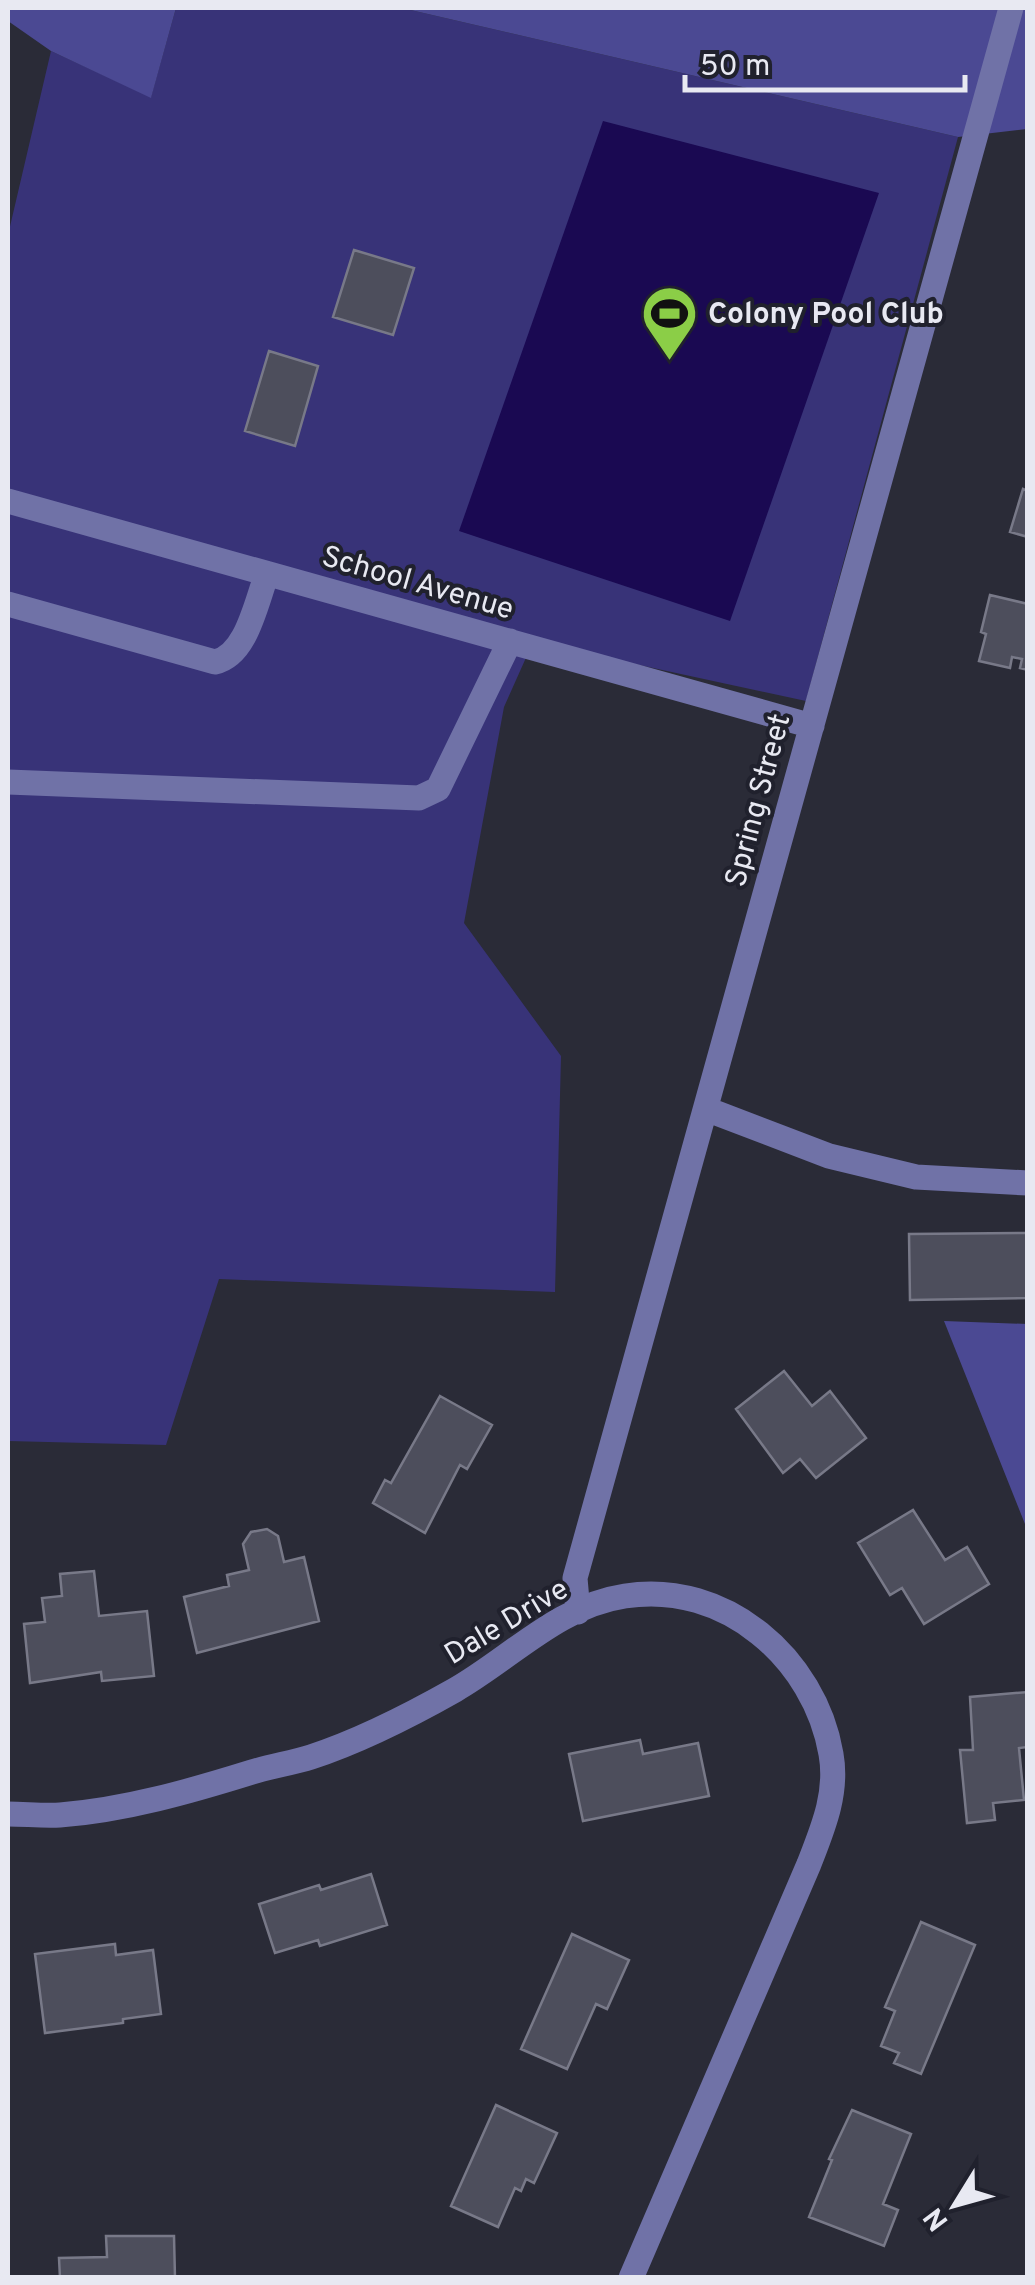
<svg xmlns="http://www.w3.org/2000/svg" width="1035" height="2285" font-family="Overpass,sans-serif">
<rect width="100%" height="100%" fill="#2a2b37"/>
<!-- green -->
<path fill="#383378" d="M 176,8 L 402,8 L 958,137 L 806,701 L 533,642 L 504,707 L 464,923 L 561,1056 L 555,1292 L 219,1279 L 166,1445 L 8,1441 L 8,235 L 51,51 L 151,97 Z"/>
<!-- forest -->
<path fill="#4b4993" d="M 8,8 L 176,8 L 151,98 L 51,51 L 8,21 Z
M 402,8 L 1027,8 L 1027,129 L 958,137 Z
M 944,1321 L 1027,1324 L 1027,1529 Z"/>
<!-- water -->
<path fill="#1a0952" d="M 603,121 L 879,193 L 730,621 L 459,531 Z"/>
<!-- building -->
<path fill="#4d4e5c" stroke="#787988" stroke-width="2.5" d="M 354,250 L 414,268 L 393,335 L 333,317 Z
M 269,351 L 318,366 L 295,446 L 245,431 Z
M 1023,489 L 1028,491 L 1028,537 L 1010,532 Z
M 990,595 L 1028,604 L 1028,670 L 1020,668 L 1022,659 L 1012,657 L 1010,668 L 979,661 L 986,634 L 981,632 Z
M 1028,1233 L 1028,1298 L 910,1300 L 909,1234 Z
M 784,1371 L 812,1406 L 830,1391 L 866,1438 L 816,1478 L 800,1459 L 783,1473 L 736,1409 Z
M 440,1396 L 492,1425 L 467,1469 L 460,1465 L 425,1533 L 373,1503 L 385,1480 L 391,1483 Z
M 913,1510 L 945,1560 L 967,1547 L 989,1584 L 924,1624 L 902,1588 L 890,1595 L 858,1543 Z
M 267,1529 L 278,1536 L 284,1562 L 304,1557 L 319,1621 L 197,1653 L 184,1597 L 229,1586 L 227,1575 L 249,1570 L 243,1544 L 251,1532 Z
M 94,1571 L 99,1616 L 147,1611 L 154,1676 L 102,1681 L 101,1672 L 30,1683 L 24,1624 L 45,1622 L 42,1598 L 62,1596 L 60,1574 Z
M 1028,1692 L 1028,1747 L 1019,1748 L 1024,1800 L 993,1803 L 995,1820 L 967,1823 L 960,1750 L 973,1750 L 970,1697 Z
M 640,1740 L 643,1754 L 698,1743 L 709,1796 L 583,1821 L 569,1754 Z
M 371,1874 L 387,1925 L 320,1946 L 318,1940 L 275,1953 L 259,1904 L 319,1885 L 321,1890 Z
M 921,1922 L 975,1945 L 921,2074 L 894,2063 L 899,2053 L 881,2046 L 895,2011 L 885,2007 Z
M 572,1934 L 629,1960 L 607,2009 L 596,2004 L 567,2069 L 521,2049 Z
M 115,1944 L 116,1955 L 153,1950 L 161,2014 L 123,2019 L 123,2023 L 45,2033 L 35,1954 Z
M 496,2105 L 557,2133 L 534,2183 L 526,2179 L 521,2191 L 515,2188 L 498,2227 L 451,2206 Z
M 852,2110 L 911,2134 L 883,2204 L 898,2210 L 884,2246 L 809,2217 L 832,2160 L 829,2159 Z
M 106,2236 L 174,2236 L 175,2278 L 60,2278 L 59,2258 L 107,2257 Z"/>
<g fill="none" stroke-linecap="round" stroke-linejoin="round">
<!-- minor -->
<path stroke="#7072a7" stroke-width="25" d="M 8,501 L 812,726
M 8,604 L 215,662 C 247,655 256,602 267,574
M 8,782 L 419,798 L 438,789 L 510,641
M 706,1109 L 829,1156 L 916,1177 L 1028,1183
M 578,1612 L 575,1578 L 1011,8
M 8,1814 C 25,1814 43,1816 60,1815 C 125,1810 191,1791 252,1772 C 271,1766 292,1763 311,1757 C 360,1741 409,1716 455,1690 C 511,1658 558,1606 625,1596 C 725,1580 815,1659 831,1754 C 838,1793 823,1828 809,1864 L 631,2278"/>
</g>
<!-- icons -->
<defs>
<symbol id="stadium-pin" viewBox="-11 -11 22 30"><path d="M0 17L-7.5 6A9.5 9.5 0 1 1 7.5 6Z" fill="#8bce47" stroke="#20212d"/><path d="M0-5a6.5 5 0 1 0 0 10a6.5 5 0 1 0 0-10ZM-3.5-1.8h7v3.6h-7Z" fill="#111"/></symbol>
</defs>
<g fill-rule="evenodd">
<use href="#stadium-pin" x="638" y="282" width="63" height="86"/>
</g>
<g text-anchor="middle" stroke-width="8" stroke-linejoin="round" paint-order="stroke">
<!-- poi labels -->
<g font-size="30" font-weight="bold" fill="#e8e9f2" stroke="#20212d" text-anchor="start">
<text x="708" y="323">Colony Pool Club</text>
</g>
<!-- street labels -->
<g font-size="30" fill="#e8e9f2" stroke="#20212d">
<text transform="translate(418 582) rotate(16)" y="10">School Avenue</text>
<text transform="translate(757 800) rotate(-75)" y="10">Spring Street</text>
<text transform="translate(506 1621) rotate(-31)" y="10">Dale Drive</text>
</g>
</g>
<!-- border -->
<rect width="1035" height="2285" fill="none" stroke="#e8e9f2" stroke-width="20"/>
<!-- north arrow -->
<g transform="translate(955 2205) rotate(233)" stroke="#20212d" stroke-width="8" paint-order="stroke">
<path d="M0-8L18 38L0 25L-18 38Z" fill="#e8e9f2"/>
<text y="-15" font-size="28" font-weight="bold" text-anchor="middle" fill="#e8e9f2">N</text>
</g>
<!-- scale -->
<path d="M685 75v15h280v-15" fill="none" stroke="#e8e9f2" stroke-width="5"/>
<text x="700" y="75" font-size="30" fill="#e8e9f2" stroke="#20212d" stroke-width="8" paint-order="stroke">50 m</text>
</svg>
